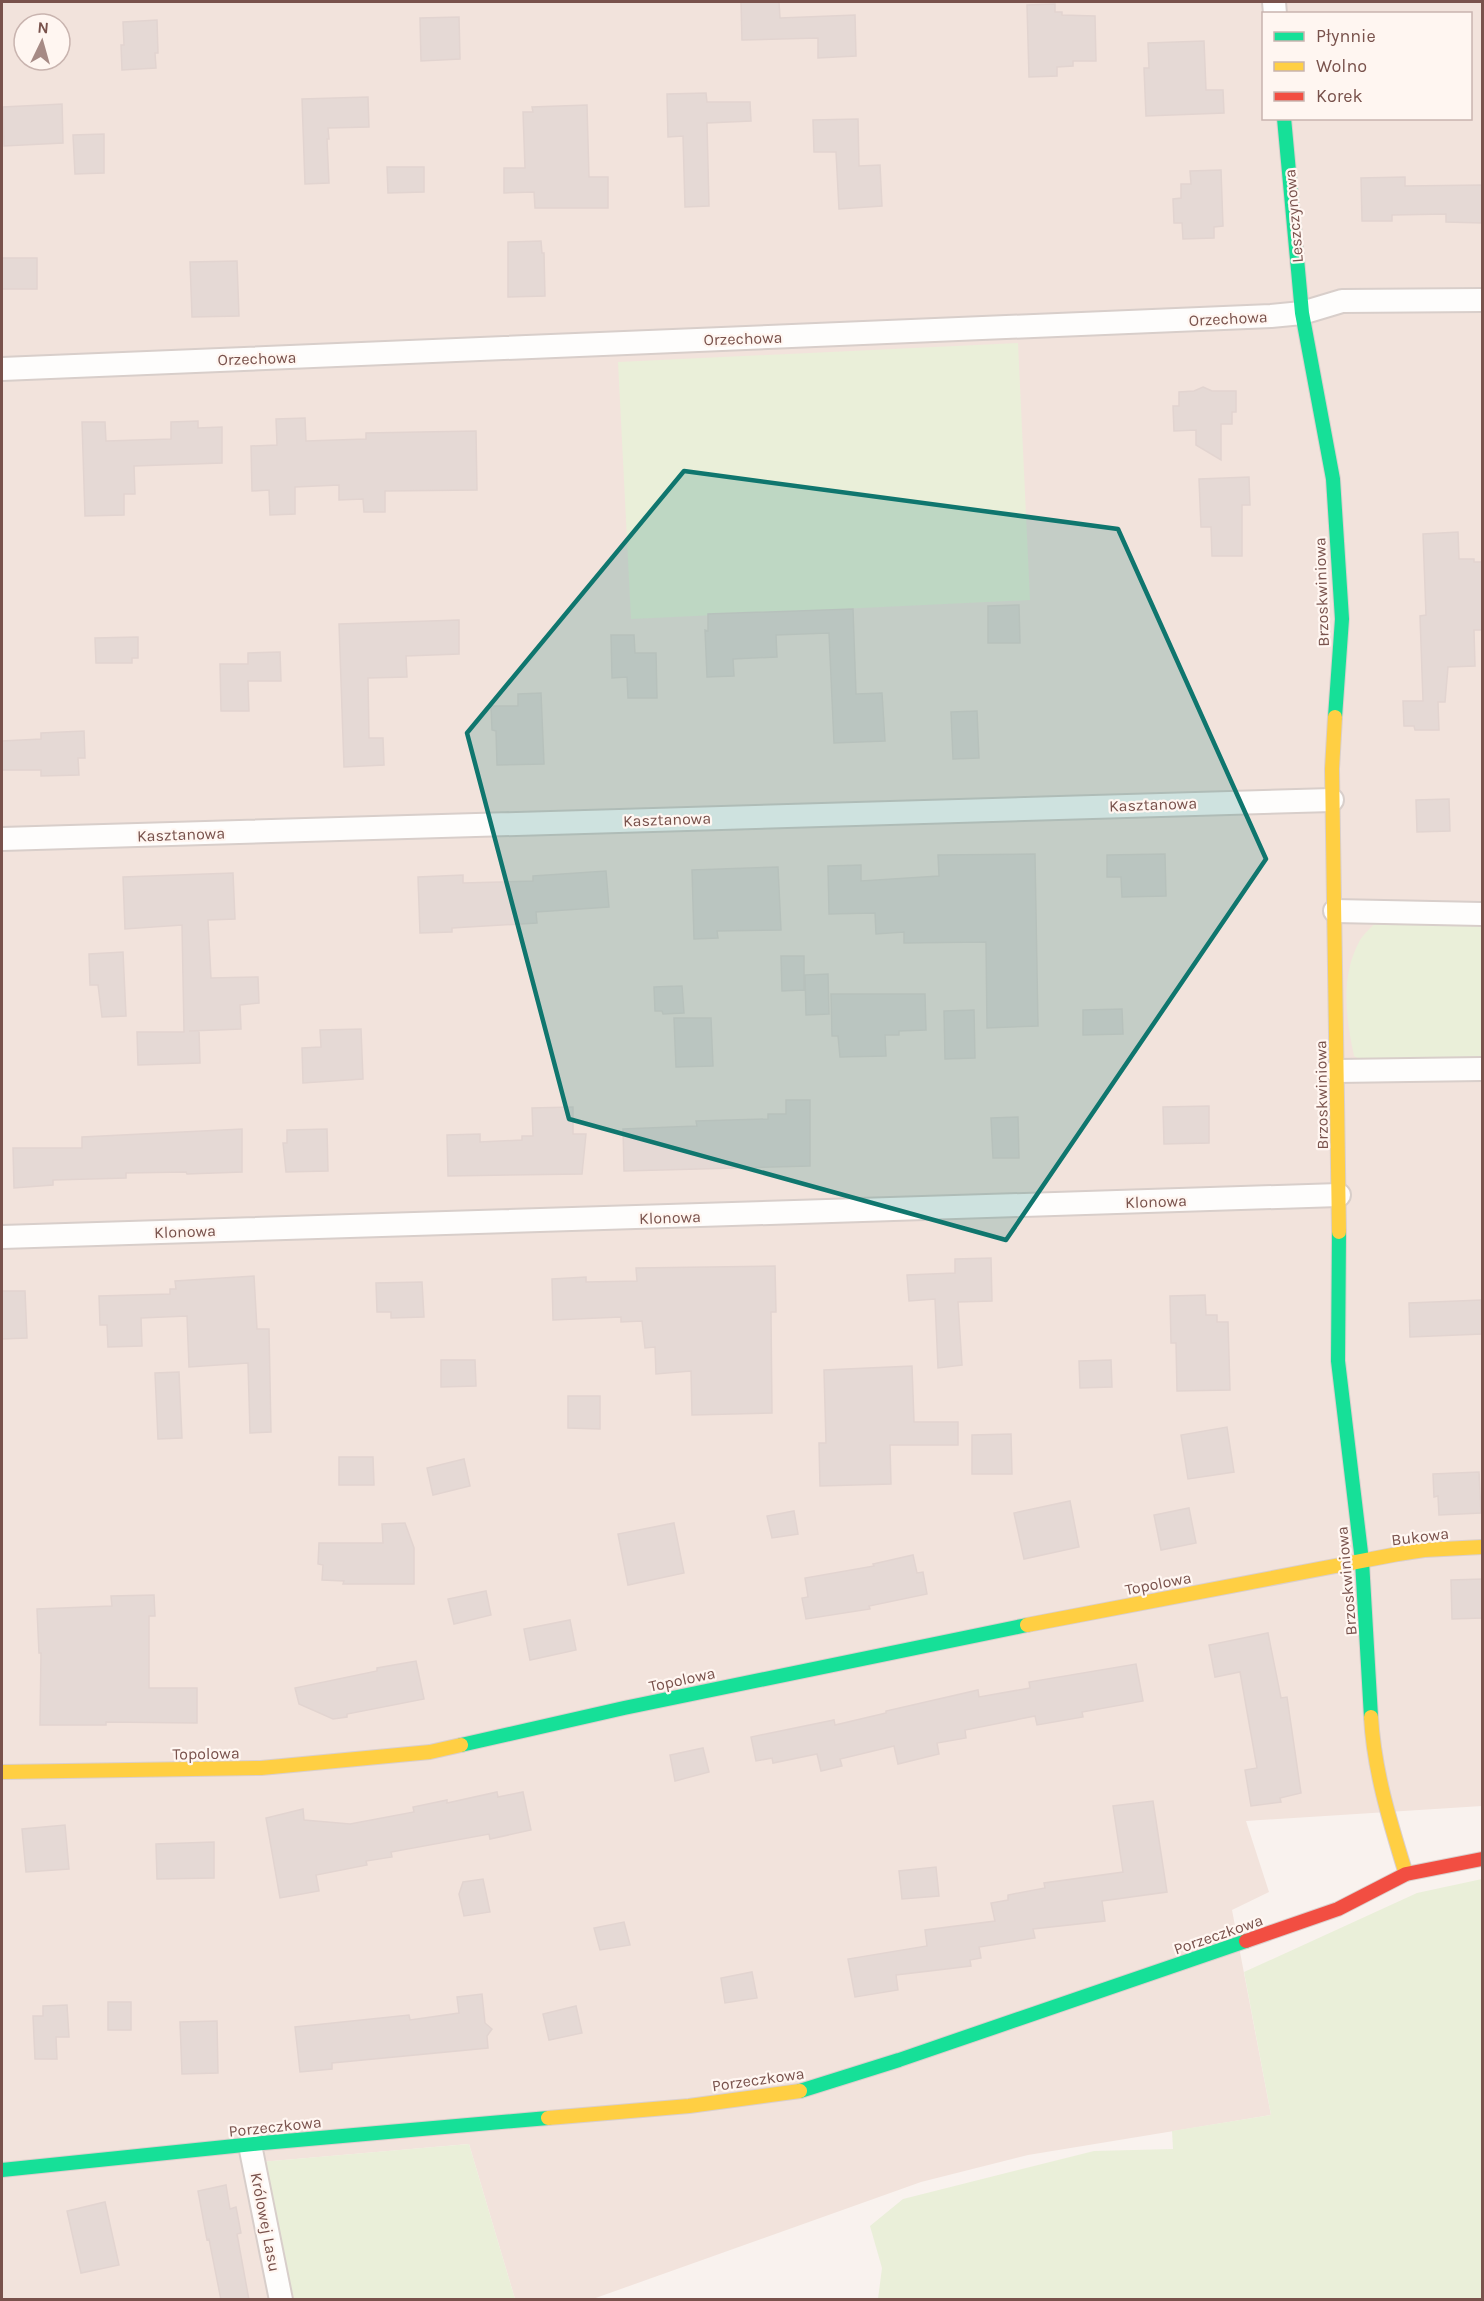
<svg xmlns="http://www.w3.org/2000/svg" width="1484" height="2301" font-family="Karla,sans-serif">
<rect width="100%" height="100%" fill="#f9f2ee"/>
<!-- residential -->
<path fill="#f2e3dc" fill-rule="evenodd" d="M 2,2 L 1482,2 L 1482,1806 L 1246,1821 L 1269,1892 L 1232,1910 L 1271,2115 L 1028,2155 L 921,2182 L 590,2300 L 515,2299 L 469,2144 L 261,2162 L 294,2299 L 2,2300 ZM 1264,14 L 1470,14 L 1470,118 L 1264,118 ZM 24,24 L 60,24 L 60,60 L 24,60 Z"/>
<!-- green -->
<path fill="#eaefd9" d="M 1018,343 L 1030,600 L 631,619 L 618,362 Z
M 1380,918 L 1482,923 L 1482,1061 L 1367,1063 L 1354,1056 C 1346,1018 1340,978 1359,942 C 1363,934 1373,926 1380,918 Z
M 1482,1879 L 1482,2299 L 878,2299 L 882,2268 L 870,2226 L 903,2199 L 1094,2151 L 1173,2149 L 1172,2131 L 1271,2115 L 1244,1972 L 1417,1893 Z
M 469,2144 L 515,2299 L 294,2299 L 260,2162 Z"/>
<!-- building -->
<path fill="#e5d9d5" stroke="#e2d4d0" stroke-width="1.5" d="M 741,2 L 779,2 L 780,18 L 855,15 L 856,56 L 818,58 L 818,38 L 742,40 Z
M 1055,4 L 1055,12 L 1062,12 L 1062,15 L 1095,16 L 1096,61 L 1073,61 L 1073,66 L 1057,67 L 1057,76 L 1029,77 L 1027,5 Z
M 459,17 L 460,59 L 421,61 L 420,18 Z
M 157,20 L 158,53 L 155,53 L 156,68 L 122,70 L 121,45 L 124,45 L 123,22 Z
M 1204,41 L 1206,90 L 1223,90 L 1224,113 L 1146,116 L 1144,68 L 1149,68 L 1148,43 Z
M 706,93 L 707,102 L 750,102 L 751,121 L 707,123 L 709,206 L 685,207 L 683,136 L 668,137 L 667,94 Z
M 368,97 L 369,127 L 328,128 L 329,139 L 327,139 L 329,183 L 305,184 L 302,99 Z
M 62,104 L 63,143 L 4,146 L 3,107 Z
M 587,105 L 589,177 L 608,177 L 608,208 L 535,208 L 534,192 L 504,193 L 504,168 L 525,168 L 523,112 L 533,112 L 532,107 Z
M 858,119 L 859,166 L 880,165 L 882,206 L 839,209 L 836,152 L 814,152 L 813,120 Z
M 104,134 L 104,173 L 75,174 L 73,135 Z
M 387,167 L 424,167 L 424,192 L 388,193 Z
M 1221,170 L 1223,226 L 1214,227 L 1214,238 L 1183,239 L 1182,223 L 1174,223 L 1173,199 L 1181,198 L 1181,184 L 1191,184 L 1190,171 Z
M 1405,177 L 1405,186 L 1482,185 L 1482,223 L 1446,222 L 1446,214 L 1392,215 L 1392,221 L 1362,221 L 1361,178 Z
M 541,241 L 542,253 L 544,253 L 545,296 L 508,297 L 508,242 Z
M 2,258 L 37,258 L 37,289 L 2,289 Z
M 237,261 L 239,316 L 192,317 L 190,262 Z
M 1203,387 L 1212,391 L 1236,391 L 1236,412 L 1232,412 L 1232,424 L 1221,424 L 1221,460 L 1196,445 L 1196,430 L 1174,431 L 1173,406 L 1179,406 L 1179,392 L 1194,391 Z
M 305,418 L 306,441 L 366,439 L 366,433 L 476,431 L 477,490 L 385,491 L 385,512 L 364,512 L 363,499 L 339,500 L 339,485 L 295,487 L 295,514 L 270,515 L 269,490 L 252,491 L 251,446 L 277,445 L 276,419 Z
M 198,421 L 198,428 L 222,427 L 222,463 L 134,466 L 135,494 L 124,494 L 124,515 L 85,516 L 82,422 L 105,422 L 106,441 L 171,439 L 171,422 Z
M 1249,477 L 1250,505 L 1242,505 L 1242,556 L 1212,556 L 1211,527 L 1201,527 L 1199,479 Z
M 1458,532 L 1459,559 L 1474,559 L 1474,562 L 1482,562 L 1482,630 L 1474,630 L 1475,666 L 1448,667 L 1445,702 L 1438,702 L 1439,730 L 1415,730 L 1414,726 L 1404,726 L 1403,701 L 1423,701 L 1420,616 L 1426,615 L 1423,534 Z
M 1019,605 L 1020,643 L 988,643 L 988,606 Z
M 853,609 L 856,694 L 882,693 L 885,741 L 834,743 L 829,633 L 776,635 L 777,657 L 733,659 L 734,676 L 707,677 L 705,630 L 708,631 L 708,614 Z
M 459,620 L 459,654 L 406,656 L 407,677 L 368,678 L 369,738 L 383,738 L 384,765 L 344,767 L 339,624 Z
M 611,635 L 634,635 L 635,653 L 656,653 L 657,698 L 628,698 L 627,677 L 612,678 Z
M 138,637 L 138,658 L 132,658 L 132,663 L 96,663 L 95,638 Z
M 280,652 L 281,681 L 248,681 L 249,711 L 221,711 L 220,664 L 248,664 L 248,653 Z
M 541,693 L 544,764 L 497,765 L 496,731 L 492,730 L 491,706 L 518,706 L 518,694 Z
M 977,711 L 979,758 L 953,759 L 951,712 Z
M 84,731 L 85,758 L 78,758 L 79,775 L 41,776 L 41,770 L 2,770 L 2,741 L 41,739 L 41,733 Z
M 1449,799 L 1450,831 L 1417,832 L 1416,800 Z
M 1035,854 L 1038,1026 L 987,1028 L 986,942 L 904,943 L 904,932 L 876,934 L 875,913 L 829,914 L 828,866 L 861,865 L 861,881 L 939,876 L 938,855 Z
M 1165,854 L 1166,896 L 1122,897 L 1121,877 L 1107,877 L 1107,855 Z
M 778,867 L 781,930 L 717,931 L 718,938 L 694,939 L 692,870 Z
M 606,871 L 609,907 L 536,912 L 537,923 L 452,928 L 452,932 L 420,933 L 418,877 L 463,875 L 463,883 L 533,881 L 533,876 Z
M 233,873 L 235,919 L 208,920 L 211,978 L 258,977 L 259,1003 L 240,1005 L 241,1029 L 189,1031 L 199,1031 L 200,1063 L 138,1065 L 137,1032 L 184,1032 L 182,925 L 125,929 L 123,877 Z
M 123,952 L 126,1016 L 102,1017 L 98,985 L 90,985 L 89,954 Z
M 781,956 L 804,956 L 804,990 L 782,991 Z
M 828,974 L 829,1014 L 806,1015 L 805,975 Z
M 682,986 L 684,1013 L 663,1014 L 662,1011 L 655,1011 L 654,987 Z
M 831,994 L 925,994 L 926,1030 L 899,1031 L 899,1035 L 885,1035 L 886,1056 L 840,1057 L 838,1036 L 832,1036 Z
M 1122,1009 L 1123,1034 L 1083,1035 L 1083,1010 Z
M 974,1010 L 975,1058 L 945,1059 L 944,1011 Z
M 674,1018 L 711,1018 L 713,1066 L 676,1067 Z
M 361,1029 L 363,1079 L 303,1083 L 302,1048 L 321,1047 L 320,1030 Z
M 786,1100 L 810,1100 L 810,1166 L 624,1171 L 623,1129 L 697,1126 L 696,1121 L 768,1119 L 768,1114 L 786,1114 Z
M 1209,1106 L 1209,1143 L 1164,1144 L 1163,1107 Z
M 573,1107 L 573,1134 L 586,1134 L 582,1174 L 448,1176 L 447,1135 L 480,1134 L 480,1142 L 522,1140 L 522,1136 L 533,1136 L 532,1108 Z
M 1018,1117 L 1019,1158 L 993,1158 L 991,1118 Z
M 242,1129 L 242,1172 L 187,1174 L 186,1172 L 126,1173 L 126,1178 L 53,1180 L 53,1185 L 14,1188 L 13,1148 L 82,1148 L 82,1137 Z
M 327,1129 L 328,1171 L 286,1172 L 283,1143 L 287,1143 L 287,1130 Z
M 991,1258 L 992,1301 L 958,1302 L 962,1365 L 938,1368 L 935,1299 L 909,1301 L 907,1275 L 955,1273 L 955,1259 Z
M 775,1266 L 776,1312 L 771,1312 L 772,1413 L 692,1415 L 691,1371 L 656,1374 L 655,1347 L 645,1348 L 642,1321 L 621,1322 L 621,1317 L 553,1320 L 552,1279 L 586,1277 L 586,1282 L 637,1281 L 636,1268 Z
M 254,1276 L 257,1329 L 269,1329 L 271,1432 L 250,1433 L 248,1363 L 189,1367 L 187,1316 L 141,1318 L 142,1346 L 108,1347 L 107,1325 L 100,1325 L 99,1296 L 170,1294 L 170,1289 L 176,1289 L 175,1281 Z
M 422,1282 L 424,1317 L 391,1318 L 391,1312 L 377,1312 L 376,1283 Z
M 2,1291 L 25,1291 L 27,1338 L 2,1339 Z
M 1205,1295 L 1206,1315 L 1217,1315 L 1217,1322 L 1228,1322 L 1230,1390 L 1177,1391 L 1176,1343 L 1171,1343 L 1170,1296 Z
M 1481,1300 L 1482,1334 L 1410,1337 L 1409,1303 Z
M 441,1360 L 475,1360 L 476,1386 L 441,1387 Z
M 1111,1360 L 1112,1387 L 1080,1388 L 1079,1361 Z
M 912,1366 L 914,1422 L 958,1422 L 958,1445 L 890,1445 L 891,1484 L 820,1486 L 819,1443 L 826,1443 L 824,1370 Z
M 179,1372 L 182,1438 L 158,1439 L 155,1373 Z
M 568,1396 L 600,1396 L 600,1429 L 568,1428 Z
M 1227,1427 L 1234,1472 L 1188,1479 L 1181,1435 Z
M 1011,1434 L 1012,1474 L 972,1474 L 972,1435 Z
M 339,1457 L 373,1457 L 374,1485 L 339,1485 Z
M 464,1459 L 470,1486 L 433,1495 L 427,1468 Z
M 1479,1472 L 1481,1513 L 1439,1515 L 1438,1496 L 1434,1497 L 1433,1474 Z
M 1070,1501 L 1079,1547 L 1024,1559 L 1014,1513 Z
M 1189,1508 L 1196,1543 L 1161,1550 L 1154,1515 Z
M 794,1511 L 798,1534 L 772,1538 L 767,1516 Z
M 405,1523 L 414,1548 L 414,1584 L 343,1584 L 344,1581 L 322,1580 L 323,1565 L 318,1564 L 319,1543 L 383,1543 L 382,1524 Z
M 674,1523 L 684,1573 L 628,1585 L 618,1534 Z
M 913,1555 L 917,1573 L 923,1572 L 927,1594 L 869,1606 L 870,1609 L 806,1619 L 802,1598 L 808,1597 L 805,1578 L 874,1566 L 873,1564 Z
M 1482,1579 L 1482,1618 L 1452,1619 L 1451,1580 Z
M 486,1591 L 491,1615 L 454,1624 L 448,1599 Z
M 154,1595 L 155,1616 L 149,1616 L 149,1688 L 197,1688 L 197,1723 L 106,1722 L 106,1725 L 40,1725 L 41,1653 L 39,1653 L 37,1609 L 112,1606 L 111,1596 Z
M 570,1620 L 576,1650 L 530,1660 L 524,1629 Z
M 1268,1633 L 1281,1698 L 1287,1697 L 1301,1793 L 1280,1798 L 1281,1802 L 1251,1806 L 1245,1770 L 1257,1768 L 1240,1672 L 1215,1677 L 1209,1645 Z
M 416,1661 L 424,1699 L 347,1714 L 347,1717 L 333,1719 L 299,1704 L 295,1688 L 377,1671 L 377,1668 Z
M 1136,1664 L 1143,1701 L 1082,1712 L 1083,1717 L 1037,1725 L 1035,1716 L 965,1730 L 966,1738 L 937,1743 L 939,1754 L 898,1764 L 894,1746 L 840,1759 L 842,1766 L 821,1771 L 817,1754 L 773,1763 L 772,1758 L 756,1761 L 751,1737 L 834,1720 L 835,1725 L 886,1713 L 886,1711 L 978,1690 L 979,1697 L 1030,1688 L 1029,1682 Z
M 703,1748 L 709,1772 L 675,1781 L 670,1755 Z
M 497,1792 L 498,1797 L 523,1792 L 531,1830 L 490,1839 L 489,1834 L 391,1852 L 392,1857 L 366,1861 L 367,1865 L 316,1875 L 319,1891 L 280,1898 L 266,1818 L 303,1809 L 304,1820 L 350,1824 L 414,1812 L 413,1807 L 447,1800 L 447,1803 Z
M 1153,1801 L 1167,1892 L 1102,1901 L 1105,1921 L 1033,1929 L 1035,1938 L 979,1947 L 981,1958 L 970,1960 L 971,1966 L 896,1975 L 898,1990 L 855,1997 L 848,1959 L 927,1946 L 925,1930 L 995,1921 L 991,1903 L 1008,1900 L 1008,1895 L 1045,1888 L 1044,1883 L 1123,1872 L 1113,1806 Z
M 65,1825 L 69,1869 L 26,1872 L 22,1829 Z
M 214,1842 L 214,1878 L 157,1879 L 156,1844 Z
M 936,1867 L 939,1896 L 902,1899 L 899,1871 Z
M 483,1879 L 490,1912 L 464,1916 L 459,1894 L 463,1882 Z
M 624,1922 L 630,1945 L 600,1950 L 594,1928 Z
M 752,1972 L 757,1998 L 725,2003 L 721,1978 Z
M 482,1994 L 485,2023 L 492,2029 L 487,2036 L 488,2048 L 332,2063 L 332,2069 L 300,2072 L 295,2027 L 409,2015 L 410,2020 L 459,2013 L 457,1997 Z
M 108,2002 L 131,2002 L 131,2030 L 108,2030 Z
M 67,2005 L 69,2037 L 56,2037 L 57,2059 L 35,2059 L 33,2016 L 43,2016 L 43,2006 Z
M 576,2006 L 582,2033 L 549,2040 L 543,2014 Z
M 217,2021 L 218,2073 L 182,2074 L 180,2022 Z
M 226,2185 L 230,2209 L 236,2207 L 241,2233 L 237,2234 L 249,2300 L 221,2300 L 209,2239 L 207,2240 L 198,2191 Z
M 105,2202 L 119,2265 L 81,2273 L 67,2211 Z"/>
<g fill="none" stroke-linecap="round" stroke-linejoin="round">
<defs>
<path id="street" d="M 1274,2 L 1275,14
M 2,369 L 1271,316 L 1302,313 L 1342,301 L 1482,300
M 2,839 L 1332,800
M 1335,911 L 1482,914
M 1337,1071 L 1482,1069
M 2,1237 L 1339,1195
M 250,2145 L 281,2300"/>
<path id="fast" d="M 1284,118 L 1302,313 L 1333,479 L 1342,619 L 1335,717
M 1339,1232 L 1338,1361 L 1362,1561 L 1371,1717
M 461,1745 L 624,1708 L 1027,1625
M 800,2091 L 899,2060 L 1246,1941
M 2,2170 L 263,2143 L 548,2118"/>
<path id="slow" d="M 1335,717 L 1332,769 L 1339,1232
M 1027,1625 L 1398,1554 L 1424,1550 L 1482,1547
M 1371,1717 C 1374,1771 1390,1822 1406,1874
M 2,1772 L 261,1768 L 430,1752 L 461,1745
M 548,2118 L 689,2106 L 800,2091"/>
<path id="jam" d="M 1246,1941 L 1338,1909 L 1406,1874 L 1482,1859"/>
</defs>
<!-- street casing -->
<use href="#street" stroke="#d8ceca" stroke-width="26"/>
<!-- fast casing -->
<use href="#fast" stroke="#dacfcc" stroke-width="16"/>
<!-- slow casing -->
<use href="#slow" stroke="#dacfcc" stroke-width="16"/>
<!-- jam casing -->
<use href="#jam" stroke="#dacfcc" stroke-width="16"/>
<!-- street -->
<use href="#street" stroke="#fefdfc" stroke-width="22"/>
<!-- fast -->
<use href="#fast" stroke="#16e098" stroke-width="14"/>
<!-- slow -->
<use href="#slow" stroke="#ffcf43" stroke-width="14"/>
<!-- jam -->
<use href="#jam" stroke="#f24e42" stroke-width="14"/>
</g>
<!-- marked area -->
<path fill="#0f766e" fill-opacity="0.2" stroke="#0f766e" stroke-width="4.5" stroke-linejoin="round" d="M 684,471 L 1118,529 L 1266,859 L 1006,1240 L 569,1119 L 467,733 Z"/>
<g text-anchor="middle" stroke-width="4.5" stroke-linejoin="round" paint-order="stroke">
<!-- street labels -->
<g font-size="16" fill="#79524c" stroke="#fff6f1">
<text transform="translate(1293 216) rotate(-95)" y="6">Leszczynowa</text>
<text transform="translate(1228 318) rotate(-3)" y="6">Orzechowa</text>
<text transform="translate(743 338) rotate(-2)" y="6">Orzechowa</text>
<text transform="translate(257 358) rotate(-2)" y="6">Orzechowa</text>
<text transform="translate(1321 592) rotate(-92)" y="6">Brzoskwiniowa</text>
<text transform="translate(1153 804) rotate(-2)" y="6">Kasztanowa</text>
<text transform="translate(667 819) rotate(-2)" y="6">Kasztanowa</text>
<text transform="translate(181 834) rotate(-2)" y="6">Kasztanowa</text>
<text transform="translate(1321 1095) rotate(-91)" y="6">Brzoskwiniowa</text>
<text transform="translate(1156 1201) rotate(-2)" y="6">Klonowa</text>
<text transform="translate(670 1217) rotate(-2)" y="6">Klonowa</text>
<text transform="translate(185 1231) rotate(-2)" y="6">Klonowa</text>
<text transform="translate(1420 1536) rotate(-7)" y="6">Bukowa</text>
<text transform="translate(1346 1581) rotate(-95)" y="6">Brzoskwiniowa</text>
<text transform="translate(1158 1583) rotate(-11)" y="6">Topolowa</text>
<text transform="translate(682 1679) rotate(-12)" y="6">Topolowa</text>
<text transform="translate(206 1753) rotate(-1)" y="6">Topolowa</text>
<text transform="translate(1218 1934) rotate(-19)" y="6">Porzeczkowa</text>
<text transform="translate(758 2079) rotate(-8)" y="6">Porzeczkowa</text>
<text transform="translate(275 2126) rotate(-6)" y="6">Porzeczkowa</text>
<text transform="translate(266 2222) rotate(79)" y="6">Królowej Lasu</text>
</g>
</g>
<!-- border -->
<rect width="1484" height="2301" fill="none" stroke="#79524c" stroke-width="6"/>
<!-- legend -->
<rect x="1262" y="12" width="210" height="108" fill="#fff6f1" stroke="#c9b4af" stroke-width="1.5"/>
<rect x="1274" y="32" width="30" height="9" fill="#16e098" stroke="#c9b4af" stroke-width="1.5"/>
<text x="1316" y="42" font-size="18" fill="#79524c">Płynnie</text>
<rect x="1274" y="62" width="30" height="9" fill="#ffcf43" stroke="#c9b4af" stroke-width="1.5"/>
<text x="1316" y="72" font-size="18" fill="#79524c">Wolno</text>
<rect x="1274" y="92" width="30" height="9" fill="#f24e42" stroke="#c9b4af" stroke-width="1.5"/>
<text x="1316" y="102" font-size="18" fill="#79524c">Korek</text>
<!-- north arrow -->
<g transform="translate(42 42) rotate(5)"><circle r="28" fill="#fff6f1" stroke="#c9b4af" stroke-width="1.5"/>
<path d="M0-4.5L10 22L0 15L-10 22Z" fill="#a68a85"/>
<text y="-9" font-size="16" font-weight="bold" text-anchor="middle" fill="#79524c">N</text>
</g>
</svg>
